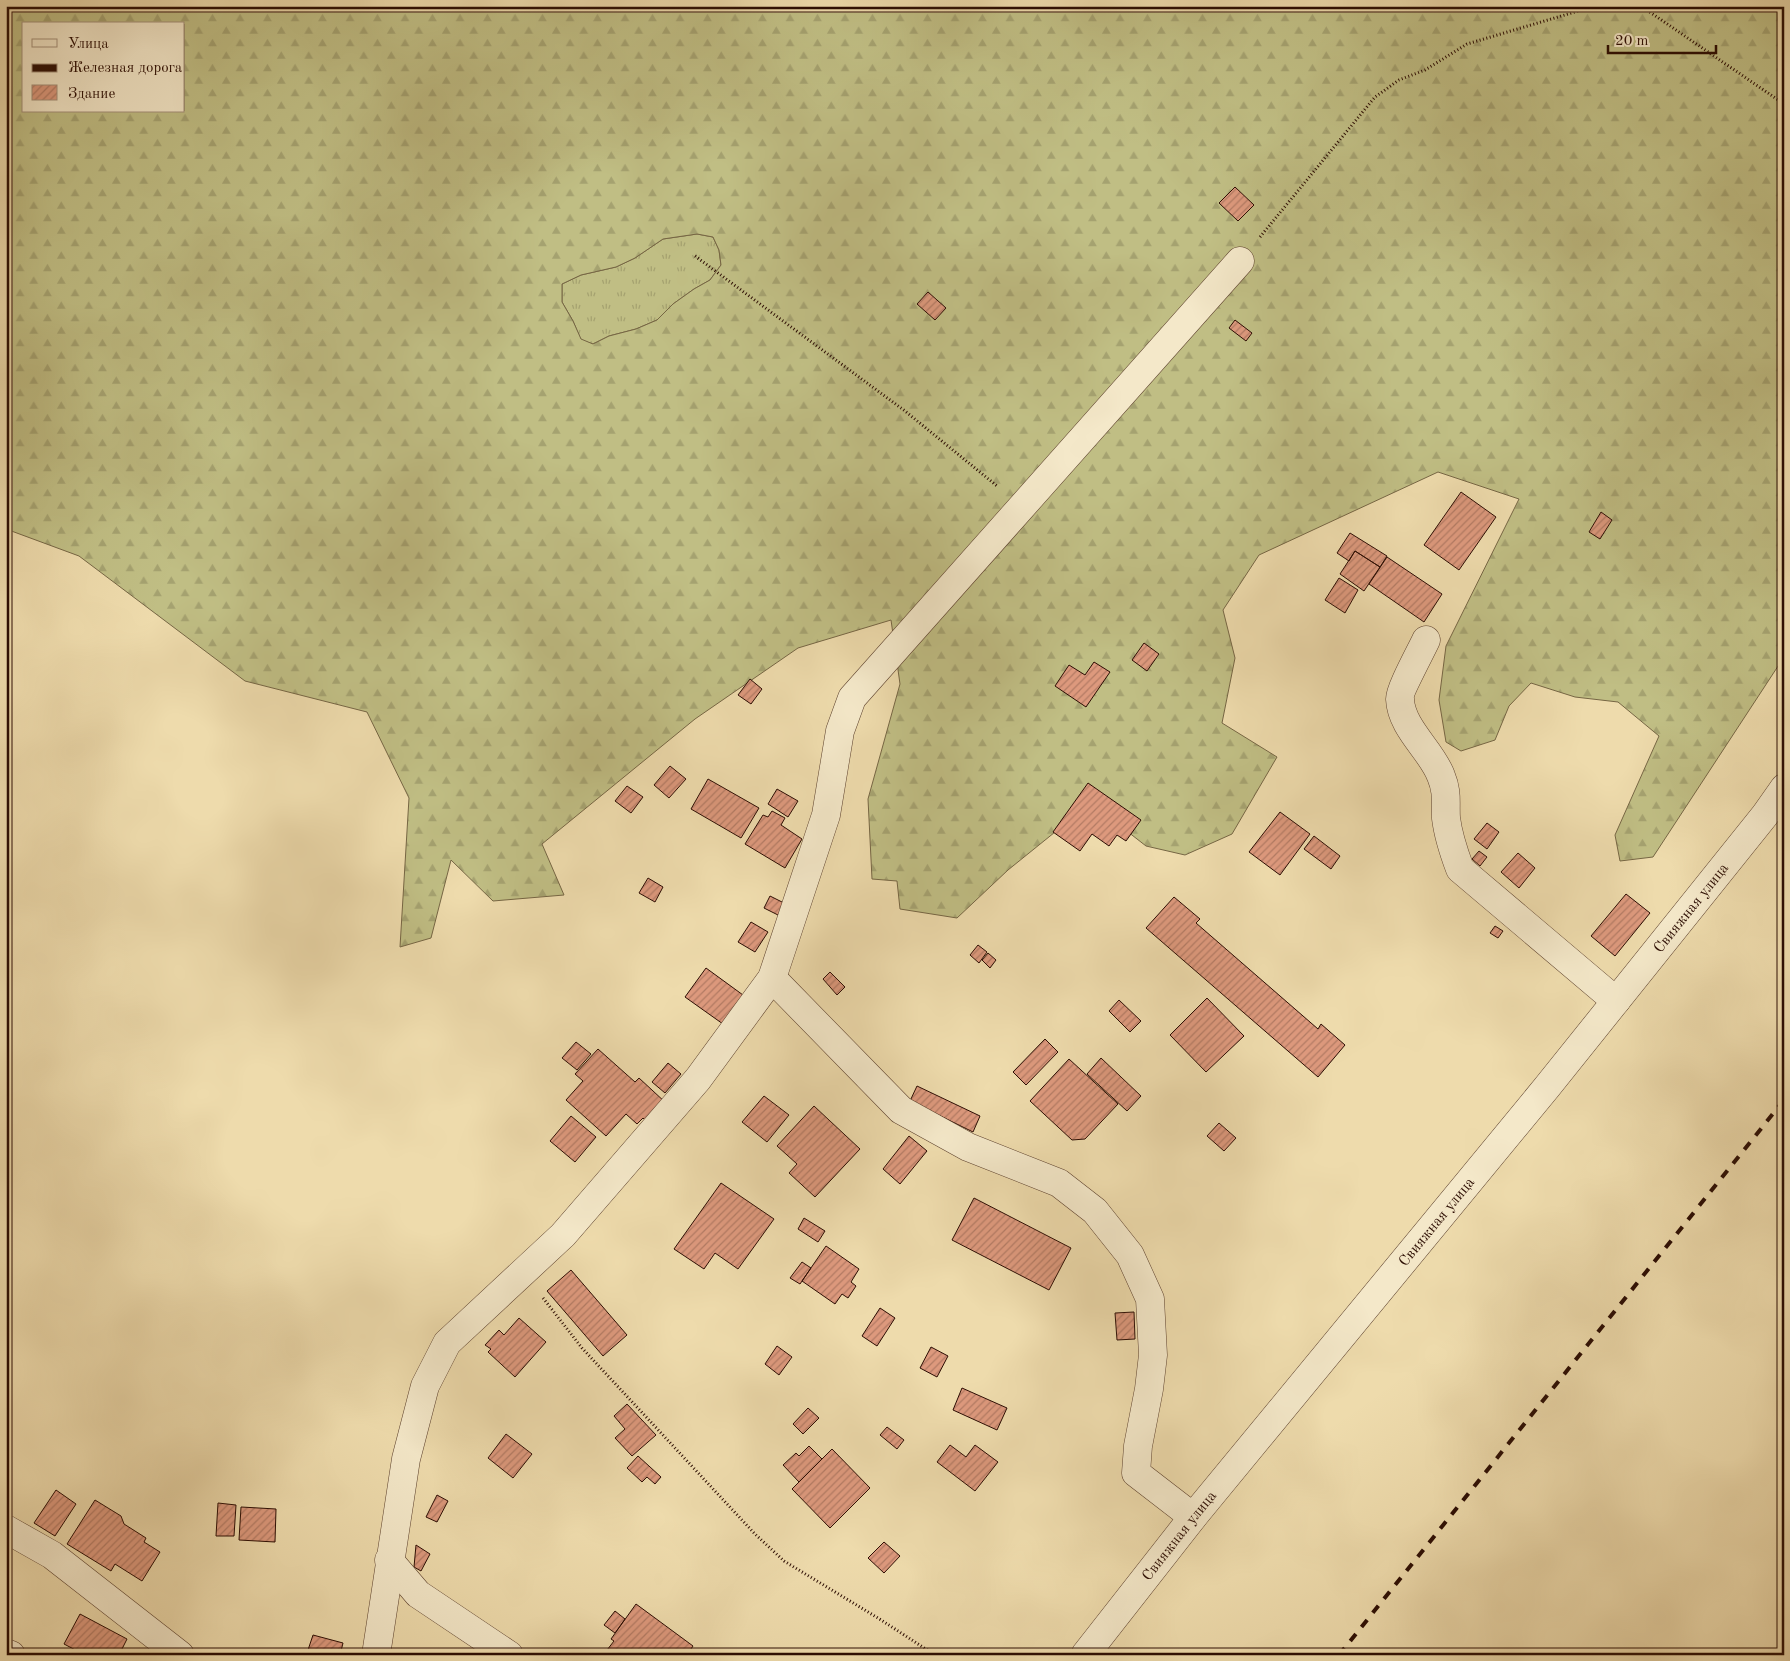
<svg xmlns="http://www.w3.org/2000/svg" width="1790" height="1661" font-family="'Old Standard TT',serif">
<defs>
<pattern id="grass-tufts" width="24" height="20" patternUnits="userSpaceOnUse" patternTransform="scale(1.25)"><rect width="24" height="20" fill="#c0be84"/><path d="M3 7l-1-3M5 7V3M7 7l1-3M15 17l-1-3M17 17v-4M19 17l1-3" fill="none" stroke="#a5a270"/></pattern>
<pattern id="forest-firs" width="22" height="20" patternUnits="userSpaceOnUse" patternTransform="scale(1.25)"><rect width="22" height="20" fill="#c0be84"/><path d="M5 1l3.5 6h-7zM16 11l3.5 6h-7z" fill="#a5a270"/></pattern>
<pattern id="building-hatch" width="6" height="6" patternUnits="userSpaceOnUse" patternTransform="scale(1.25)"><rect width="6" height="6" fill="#dd997d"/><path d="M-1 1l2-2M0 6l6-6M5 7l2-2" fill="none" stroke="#b37b64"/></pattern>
</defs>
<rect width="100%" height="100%" fill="#eedbac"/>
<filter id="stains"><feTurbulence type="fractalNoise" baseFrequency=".004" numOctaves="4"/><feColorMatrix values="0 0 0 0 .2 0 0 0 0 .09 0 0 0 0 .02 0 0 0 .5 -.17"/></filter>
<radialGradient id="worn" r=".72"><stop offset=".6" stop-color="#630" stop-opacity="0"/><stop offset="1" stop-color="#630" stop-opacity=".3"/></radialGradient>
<!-- grass -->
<path fill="url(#grass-tufts)" stroke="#766644" d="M 697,234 L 713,237 L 719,250 L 721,265 L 710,280 L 694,289 L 673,304 L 657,320 L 636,329 L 609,336 L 593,344 L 581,340 L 573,321 L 562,302 L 562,284 L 581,275 L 616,267 L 635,258 L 663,239 Z"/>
<!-- forest -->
<path fill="url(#forest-firs)" stroke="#766644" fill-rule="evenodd" d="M 6,6 L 1784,6 L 1784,657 L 1653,857 L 1620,861 L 1615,835 L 1659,736 L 1618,702 L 1575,697 L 1531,683 L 1509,706 L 1495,740 L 1461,751 L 1446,742 L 1439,700 L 1446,646 L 1519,499 L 1438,472 L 1259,555 L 1223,610 L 1235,658 L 1222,723 L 1277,757 L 1232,834 L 1185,855 L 1146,846 L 1091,803 L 1008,870 L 957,918 L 900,909 L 897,881 L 872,879 L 868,799 L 900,684 L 891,620 L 798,648 L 695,719 L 542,844 L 564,895 L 493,901 L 451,860 L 431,938 L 400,947 L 409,798 L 367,712 L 245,681 L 79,556 L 6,529 ZM 24,24 L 184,24 L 184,111 L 24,111 ZM 697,234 L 713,237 L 719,250 L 721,265 L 710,280 L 694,289 L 673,304 L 657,320 L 636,329 L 609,336 L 593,344 L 581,339 L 573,321 L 562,302 L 562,284 L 581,275 L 616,267 L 635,258 L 663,239 Z"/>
<!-- building -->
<path fill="url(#building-hatch)" stroke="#2c0d03" d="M 1235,187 L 1254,205 L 1238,221 L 1219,203 Z
M 928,292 L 946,308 L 935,320 L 917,304 Z
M 1235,320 L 1252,333 L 1246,341 L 1229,328 Z
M 1461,492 L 1496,517 L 1459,570 L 1424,545 Z
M 1601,512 L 1612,520 L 1600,539 L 1589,532 Z
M 1350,533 L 1387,556 L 1380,567 L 1355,551 L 1349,561 L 1337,553 Z
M 1355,551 L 1380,567 L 1364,591 L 1340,574 Z
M 1387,557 L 1442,594 L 1424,622 L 1369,584 Z
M 1339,578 L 1358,590 L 1345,613 L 1325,600 Z
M 1144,643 L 1159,654 L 1147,671 L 1132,660 Z
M 1094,662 L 1110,672 L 1086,707 L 1055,686 L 1069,665 L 1085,675 Z
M 750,679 L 762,689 L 751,704 L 738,695 Z
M 670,766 L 686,779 L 669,798 L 654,785 Z
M 708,779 L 759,808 L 741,838 L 691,809 Z
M 1088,783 L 1141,820 L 1126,841 L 1117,835 L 1109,846 L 1092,834 L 1080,851 L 1053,832 Z
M 627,786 L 643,797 L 631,813 L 615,801 Z
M 777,789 L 798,801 L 788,817 L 768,804 Z
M 772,811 L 785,818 L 781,825 L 802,839 L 785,868 L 745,844 L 763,815 L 768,817 Z
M 1280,812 L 1310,834 L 1280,875 L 1249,852 Z
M 1487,823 L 1499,832 L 1487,849 L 1474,839 Z
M 1314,836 L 1340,856 L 1331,869 L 1304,849 Z
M 1479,851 L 1487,857 L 1480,866 L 1472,859 Z
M 1518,853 L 1535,868 L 1519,888 L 1501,872 Z
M 648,878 L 663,887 L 655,902 L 639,893 Z
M 1626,894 L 1650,913 L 1615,956 L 1591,936 Z
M 770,896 L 788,905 L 782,917 L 764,908 Z
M 1174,897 L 1200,919 L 1196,923 L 1318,1029 L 1321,1024 L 1345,1045 L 1318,1077 L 1146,928 Z
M 751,922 L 768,932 L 755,952 L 738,942 Z
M 1495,926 L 1503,931 L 1498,938 L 1490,933 Z
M 978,945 L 987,952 L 979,963 L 970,955 Z
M 988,953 L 996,960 L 990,968 L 982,960 Z
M 706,968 L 743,995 L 723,1024 L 685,997 Z
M 830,972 L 845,987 L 837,995 L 823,979 Z
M 1207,998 L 1244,1036 L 1206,1072 L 1170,1035 Z
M 1119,1000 L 1141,1021 L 1130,1032 L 1109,1011 Z
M 1045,1039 L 1058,1052 L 1026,1085 L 1013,1072 Z
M 576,1042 L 591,1054 L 577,1070 L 562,1058 Z
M 598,1049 L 635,1082 L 639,1078 L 666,1103 L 648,1123 L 643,1118 L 637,1124 L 626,1114 L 606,1136 L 566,1100 L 583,1081 L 575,1074 Z
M 1101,1058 L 1141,1096 L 1127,1111 L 1087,1074 Z
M 1069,1059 L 1118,1104 L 1085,1139 L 1072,1140 L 1030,1101 Z
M 668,1063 L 681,1074 L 665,1093 L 652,1082 Z
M 917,1086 L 980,1116 L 973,1132 L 910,1101 Z
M 764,1096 L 789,1115 L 767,1142 L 742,1122 Z
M 814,1106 L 860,1149 L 815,1197 L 789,1173 L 797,1164 L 777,1146 Z
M 571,1116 L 596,1137 L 575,1162 L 550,1141 Z
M 1219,1123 L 1236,1138 L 1224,1151 L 1207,1136 Z
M 909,1136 L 927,1151 L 900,1184 L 883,1169 Z
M 721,1183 L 774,1219 L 738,1269 L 715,1253 L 704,1269 L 674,1249 Z
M 974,1198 L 1071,1248 L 1049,1290 L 952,1240 Z
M 804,1218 L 825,1231 L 818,1242 L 798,1229 Z
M 826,1246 L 859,1269 L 851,1282 L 856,1286 L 848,1298 L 842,1294 L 835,1304 L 802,1281 Z
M 802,1262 L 811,1268 L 800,1284 L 790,1278 Z
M 571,1270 L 627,1335 L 603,1356 L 547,1291 Z
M 880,1308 L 895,1318 L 877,1346 L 862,1336 Z
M 1134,1312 L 1135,1339 L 1117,1340 L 1115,1313 Z
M 519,1318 L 546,1342 L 515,1377 L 488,1352 L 491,1349 L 485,1345 L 499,1330 L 504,1335 Z
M 777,1346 L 792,1357 L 779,1375 L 765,1364 Z
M 931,1347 L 948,1356 L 937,1377 L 920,1368 Z
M 962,1388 L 1007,1408 L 997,1430 L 953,1410 Z
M 627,1404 L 656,1435 L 632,1456 L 615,1438 L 625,1429 L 614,1416 Z
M 808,1408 L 819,1418 L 803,1434 L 793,1424 Z
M 887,1427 L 904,1440 L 897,1449 L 880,1435 Z
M 506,1434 L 532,1454 L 513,1478 L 488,1458 Z
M 950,1445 L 966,1457 L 975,1445 L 998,1462 L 975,1491 L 937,1462 Z
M 809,1446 L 822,1459 L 799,1482 L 783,1465 L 796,1453 L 799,1456 Z
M 832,1449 L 870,1488 L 830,1528 L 792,1489 Z
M 638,1456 L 661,1477 L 655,1484 L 647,1477 L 642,1482 L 627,1468 Z
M 56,1490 L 76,1504 L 55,1536 L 34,1523 Z
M 437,1495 L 448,1501 L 437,1522 L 426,1517 Z
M 95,1500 L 121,1516 L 124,1524 L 146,1538 L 144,1542 L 160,1552 L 142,1581 L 115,1564 L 111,1571 L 67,1544 Z
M 218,1503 L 236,1505 L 234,1536 L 216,1536 Z
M 241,1507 L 276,1509 L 275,1542 L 239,1540 Z
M 884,1542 L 900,1556 L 884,1573 L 868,1558 Z
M 416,1545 L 430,1554 L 421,1571 L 414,1567 Z
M 636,1604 L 693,1646 L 687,1655 L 613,1655 L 607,1650 L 614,1641 L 611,1639 Z
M 615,1611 L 625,1619 L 615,1633 L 604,1625 Z
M 80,1614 L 127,1639 L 119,1655 L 85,1655 L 64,1644 Z
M 313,1635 L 343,1643 L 340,1655 L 324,1655 L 308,1650 Z"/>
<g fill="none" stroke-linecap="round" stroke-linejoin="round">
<defs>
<g id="minor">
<path d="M 1426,640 C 1421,651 1399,691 1400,699 C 1401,728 1432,751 1441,776 C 1448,793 1445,802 1446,818 C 1448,835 1454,853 1460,869 L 1616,1001"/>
<path d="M 772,978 L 901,1110 L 968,1147 L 1059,1183 L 1095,1211 L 1130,1255 L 1150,1299 L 1153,1355 L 1149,1389 L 1138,1446 L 1136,1473 L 1193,1517"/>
<path d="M 6,1529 L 52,1555 L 180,1655"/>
<path d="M 389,1560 L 418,1594 L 509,1655"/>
<path d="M 6,1653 L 11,1655"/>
<path d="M 376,1655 L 406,1459 L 425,1386 L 447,1343 L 563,1235 L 698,1079 L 772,978 L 826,815 L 840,731 L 852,698 L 1240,261"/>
<path id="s1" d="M 1085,1655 L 1193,1517 L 1547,1087 L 1765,815 L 1784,788"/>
</g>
</defs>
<!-- minor casing -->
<use href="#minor" stroke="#5c402d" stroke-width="29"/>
<!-- path -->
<path stroke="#2c0d03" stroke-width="3" stroke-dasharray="1 2.5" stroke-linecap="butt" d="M 1641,6 L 1784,104
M 1260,237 L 1375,97 L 1399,80 L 1425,70 L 1467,44 L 1595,6
M 695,256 L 905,411 L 997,486
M 543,1298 L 582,1348 L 755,1534 L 784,1561 L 878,1618 L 935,1655"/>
<!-- minor -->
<use href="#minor" stroke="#f4e8c9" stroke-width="28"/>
<!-- rail -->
<path stroke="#2c0d03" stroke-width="4" stroke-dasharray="9 9" stroke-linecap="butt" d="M 1339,1655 L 1784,1100"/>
</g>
<g text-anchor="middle" stroke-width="4.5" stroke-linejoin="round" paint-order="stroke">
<!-- street labels -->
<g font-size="15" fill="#2c0d03" stroke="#f4e8c9">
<text dy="5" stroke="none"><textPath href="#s1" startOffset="962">Свияжная улица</textPath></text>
<text dy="5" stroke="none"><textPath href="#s1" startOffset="558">Свияжная улица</textPath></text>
<text dy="5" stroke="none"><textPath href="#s1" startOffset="152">Свияжная улица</textPath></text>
</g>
</g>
<!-- margin -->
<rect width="1790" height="1661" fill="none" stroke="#eedbac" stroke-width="25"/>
<rect x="8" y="8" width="1775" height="1646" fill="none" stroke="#2c0d03" stroke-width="2.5"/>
<rect x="12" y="12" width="1765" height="1636" fill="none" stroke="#2c0d03"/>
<!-- legend -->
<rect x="22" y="22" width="162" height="90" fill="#f4e8c9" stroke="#a4907a"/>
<rect x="32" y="39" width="25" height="8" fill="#f4e8c9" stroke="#a4907a"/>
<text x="68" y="48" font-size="15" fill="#2c0d03">Улица</text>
<rect x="32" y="64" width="25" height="8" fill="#2c0d03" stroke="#a4907a"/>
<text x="68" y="72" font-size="15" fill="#2c0d03">Железная дорога</text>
<rect x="32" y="85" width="25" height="15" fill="url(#building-hatch)" stroke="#a4907a"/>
<text x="68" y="98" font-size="15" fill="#2c0d03">Здание</text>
<!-- scale -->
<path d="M1608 45v8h108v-8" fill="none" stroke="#2c0d03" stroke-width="2.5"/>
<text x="1615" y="45" font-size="15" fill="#2c0d03" stroke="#f4e8c9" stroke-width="4" paint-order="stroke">20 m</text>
<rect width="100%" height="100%" filter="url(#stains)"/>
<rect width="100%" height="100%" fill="url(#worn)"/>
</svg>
